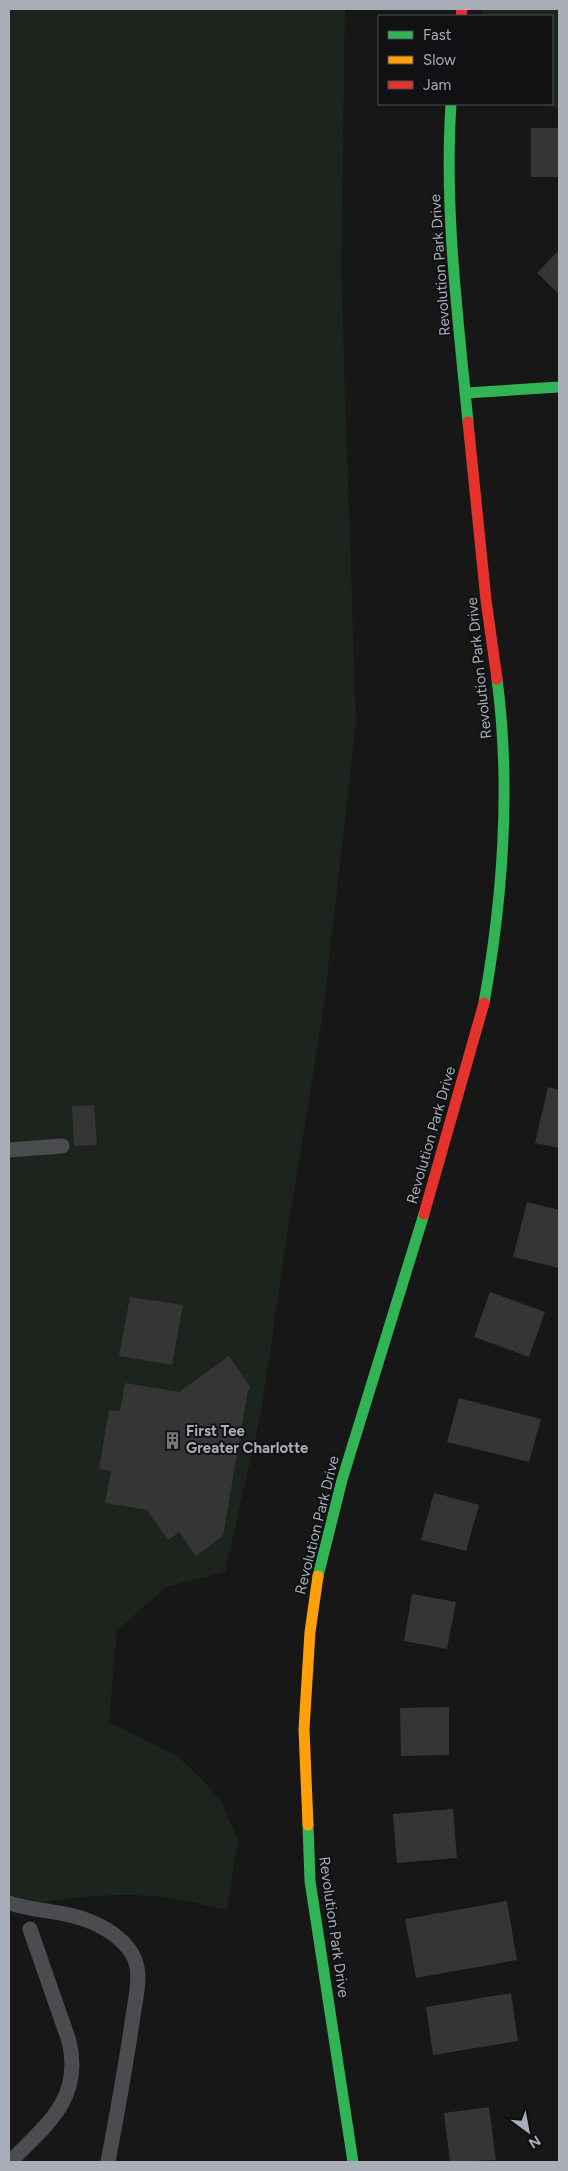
<svg xmlns="http://www.w3.org/2000/svg" width="568" height="2171" font-family="Figtree,sans-serif">
<rect width="100%" height="100%" fill="#171717"/>
<!-- green -->
<path fill="#1d241e" d="M 9,9 L 345,9 L 341,271 L 356,722 L 323,1013 L 288,1228 L 261,1413 L 225,1572 L 166,1587 L 117,1631 L 109,1722 L 177,1756 L 201,1778 L 222,1803 L 238,1841 L 227,1910 C 206,1906 184,1899 163,1897 C 112,1892 58,1897 9,1910 Z
M 483,9 L 559,9 L 559,108 L 541,104 L 552,104 L 552,16 L 482,16 Z"/>
<!-- building -->
<path fill="#353536" d="M 531,128 L 559,128 L 559,177 L 531,177 Z
M 559,250 L 559,294 L 537,273 Z
M 548,1087 L 559,1090 L 559,1148 L 535,1143 Z
M 94,1105 L 97,1145 L 74,1146 L 72,1106 Z
M 527,1202 L 559,1210 L 559,1268 L 513,1257 Z
M 490,1292 L 545,1312 L 529,1357 L 474,1337 Z
M 130,1297 L 183,1305 L 172,1365 L 119,1356 Z
M 229,1356 L 251,1388 L 248,1390 L 223,1536 L 196,1556 L 179,1532 L 168,1540 L 147,1510 L 105,1503 L 111,1471 L 99,1469 L 109,1410 L 120,1411 L 125,1383 L 179,1392 Z
M 459,1398 L 541,1419 L 529,1462 L 447,1442 Z
M 434,1493 L 479,1505 L 466,1551 L 421,1540 Z
M 412,1594 L 456,1602 L 447,1649 L 404,1641 Z
M 449,1707 L 449,1755 L 401,1756 L 400,1708 Z
M 453,1809 L 457,1858 L 397,1863 L 393,1814 Z
M 507,1901 L 517,1960 L 416,1978 L 405,1919 Z
M 511,1993 L 518,2041 L 433,2055 L 426,2007 Z
M 489,2107 L 496,2160 L 450,2162 L 444,2113 Z"/>
<g fill="none" stroke-linecap="round" stroke-linejoin="round">
<!-- lane -->
<path stroke="#4b4c50" stroke-width="15" d="M 9,1150 L 62,1146
M 9,1903 C 39,1913 71,1910 100,1926 C 116,1934 134,1949 137,1967 C 140,1983 135,2001 133,2016 C 126,2065 117,2114 108,2162
M 10,2162 C 46,2125 83,2099 69,2041 L 30,1929"/>
<!-- fast -->
<path stroke="#30b455" stroke-width="11" d="M 451,104 C 444,210 458,317 468,422
M 466,393 L 559,387
M 484,1003 C 503,897 511,786 497,679
M 318,1576 L 342,1480 L 424,1214
M 308,1825 L 310,1881 L 353,2162"/>
<!-- slow -->
<path stroke="#ff9f0a" stroke-width="11" d="M 308,1825 L 304,1729 L 310,1632 L 318,1576"/>
<!-- jam -->
<path stroke="#e5322d" stroke-width="11" d="M 461,16 L 462,9
M 468,422 L 486,600 L 497,679
M 424,1214 L 484,1003"/>
</g>
<!-- icons -->
<defs>
<symbol id="building-bare" viewBox="-9 -9 18 18"><path d="M-4-6H4V6H1V3H-1V6H-4ZM-2.5-4.3h1.7v1.8h-1.7ZM.8-4.3h1.7v1.8H.8ZM-2.5-1h1.7V.8h-1.7ZM.8-1h1.7V.8H.8Z" fill="#757880" stroke="#111113" stroke-width="2.5" paint-order="stroke"/></symbol>
</defs>
<g fill-rule="evenodd">
<use href="#building-bare" x="160" y="1428" width="25" height="25"/>
</g>
<g text-anchor="middle" stroke-width="4" stroke-linejoin="round" paint-order="stroke">
<!-- street labels -->
<g font-size="15" fill="#a8adb8" stroke="#111113">
<text transform="translate(440 265) rotate(-94)" y="5">Revolution Park Drive</text>
<text transform="translate(479 668) rotate(-96)" y="5">Revolution Park Drive</text>
<text transform="translate(431 1135) rotate(-74)" y="5">Revolution Park Drive</text>
<text transform="translate(317 1525) rotate(-76)" y="5">Revolution Park Drive</text>
<text transform="translate(334 1927) rotate(82)" y="5">Revolution Park Drive</text>
</g>
<!-- poi labels -->
<g font-size="15" font-weight="bold" fill="#a8adb8" stroke="#111113" text-anchor="start">
<text x="186" y="1436">First Tee<tspan x="186" dy="17">Greater Charlotte</tspan></text>
</g>
</g>
<!-- border -->
<rect width="568" height="2171" fill="none" stroke="#a8adb8" stroke-width="20"/>
<!-- legend -->
<rect x="378" y="15" width="175" height="90" fill="#111113" stroke="#4d4f55"/>
<rect x="388" y="31" width="25" height="8" fill="#30b455" stroke="#4d4f55"/>
<text x="423" y="40" font-size="15" fill="#a8adb8">Fast</text>
<rect x="388" y="56" width="25" height="8" fill="#ff9f0a" stroke="#4d4f55"/>
<text x="423" y="65" font-size="15" fill="#a8adb8">Slow</text>
<rect x="388" y="81" width="25" height="8" fill="#e5322d" stroke="#4d4f55"/>
<text x="423" y="90" font-size="15" fill="#a8adb8">Jam</text>
<!-- north arrow -->
<g transform="translate(528 2131) rotate(148)" stroke="#111113" stroke-width="4" paint-order="stroke">
<path d="M0-4L9 19L0 12L-9 19Z" fill="#a8adb8"/>
<text y="-8" font-size="14" font-weight="bold" text-anchor="middle" fill="#a8adb8">N</text>
</g>
</svg>
